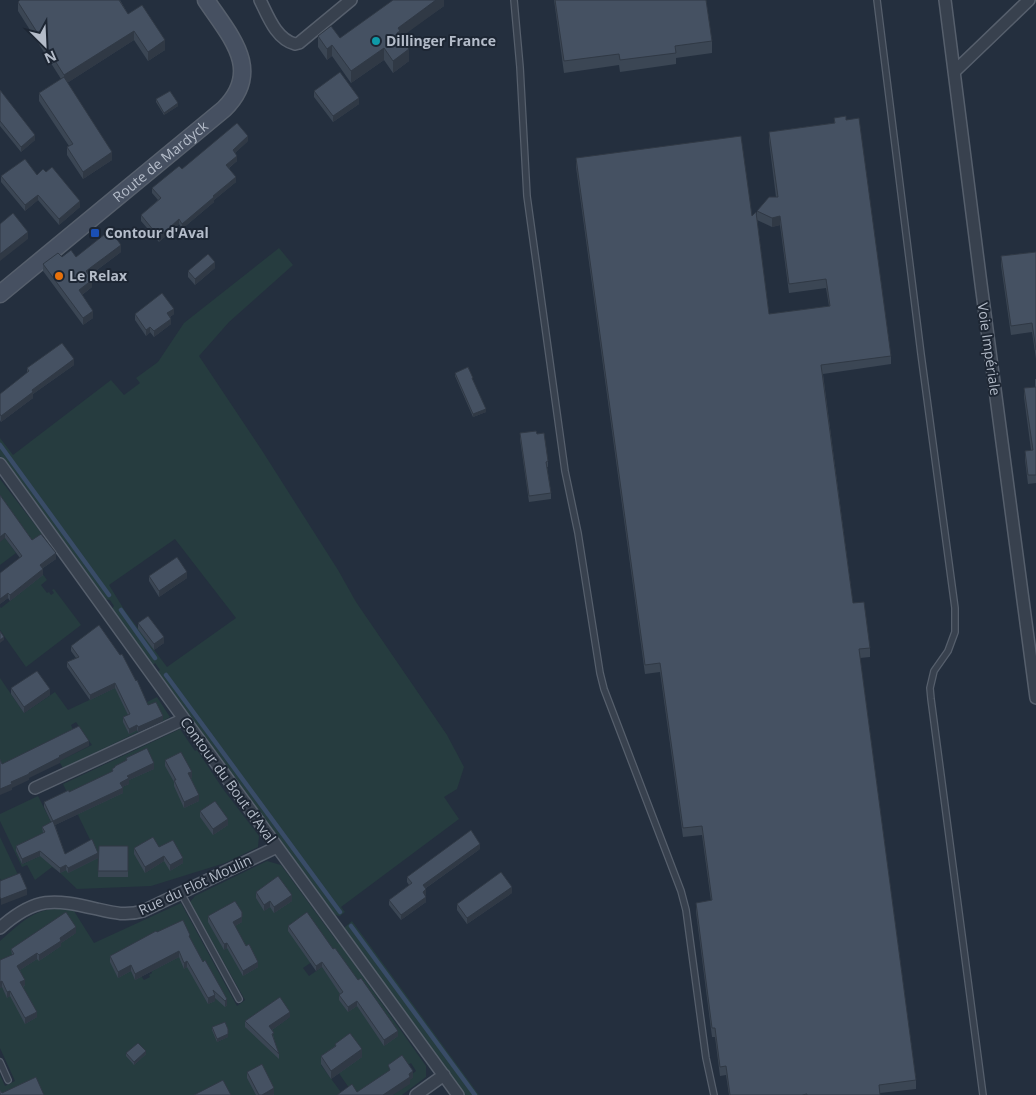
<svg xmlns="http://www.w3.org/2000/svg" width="1036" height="1095" font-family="'Open Sans',sans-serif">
<rect width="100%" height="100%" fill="#242f3e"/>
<!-- green -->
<path fill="#263c3f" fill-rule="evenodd" d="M 279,248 L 293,265 L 229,322 L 199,356 L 261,449 L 338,570 L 356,602 L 447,735 L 464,767 L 457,789 L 444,797 L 459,819 L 341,907 L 345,912 L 340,916 L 335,915 L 209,745 L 157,673 L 160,670 L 155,663 L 152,666 L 111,610 L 114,606 L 110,600 L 103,599 L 0,456 L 0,438 L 13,455 L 111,380 L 124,395 L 140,383 L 136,378 L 158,362 L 184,323 ZM 175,539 L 236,618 L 167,667 L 125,611 L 109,585 Z
M 0,479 L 42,534 L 30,543 L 0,510 Z
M 0,531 L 16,553 L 0,565 Z
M 42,573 L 47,580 L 41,585 L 47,593 L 49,592 L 51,595 L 54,593 L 52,590 L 54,589 L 81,625 L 26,667 L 0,630 L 0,607 L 1,608 L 26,588 Z
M 0,678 L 24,713 L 55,692 L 68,710 L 117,687 L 127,712 L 157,697 L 170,717 L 163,721 L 156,707 L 129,733 L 137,730 L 138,732 L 63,768 L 59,761 L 92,745 L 76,722 L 71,725 L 75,734 L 21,760 L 0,764 Z
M 180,729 L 195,751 L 197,750 L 223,789 L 259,836 L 258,847 L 225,863 L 151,886 L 77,889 L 60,873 L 95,850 L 63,784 Z
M 38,796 L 53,826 L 45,837 L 16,851 L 22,864 L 44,854 L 57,871 L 52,867 L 35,880 L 27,865 L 22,867 L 0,821 L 0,814 Z
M 0,837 L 20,879 L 2,883 L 0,878 Z
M 267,861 L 281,865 L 338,943 L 339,943 L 426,1066 L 426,1077 L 402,1095 L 393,1095 L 409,1081 L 411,1075 L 416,1071 L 411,1063 L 369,1095 L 354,1095 L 329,1059 L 321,1065 L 343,1095 L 0,1095 L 0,1075 L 5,1086 L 15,1081 L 0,1048 L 0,988 L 2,987 L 7,997 L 0,966 L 0,941 C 17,926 34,908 58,909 C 63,909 69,910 74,911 L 94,943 L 181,903 L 237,1006 L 245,1000 L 190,902 L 195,896 ZM 164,936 L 160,958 L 163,965 L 152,971 L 152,973 L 149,975 L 150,977 L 144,980 L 141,976 L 135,979 L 131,971 ZM 319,957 L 338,990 L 322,967 L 309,976 L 303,968 ZM 280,1002 L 290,1017 L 269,1032 Z
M 352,921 L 479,1095 L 464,1095 L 345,930 L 345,927 Z"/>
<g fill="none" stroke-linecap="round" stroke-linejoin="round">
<!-- stream -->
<path stroke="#394c67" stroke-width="4.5" d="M 0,445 L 109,595
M 121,610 L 155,658
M 166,675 L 340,912
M 351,926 L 475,1095"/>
<defs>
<path id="service" d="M 514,0 L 520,67 L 527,196 L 565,471 L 578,533 L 600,673 L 604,689 L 681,891 L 686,910 L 706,1058 L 714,1095
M 877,0 L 921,354 L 955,608 L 955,632 L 948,651 L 934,671 L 930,688 L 931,699 L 983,1095
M 181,893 L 239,999
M 0,1062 L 8,1080"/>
<path id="minor" d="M 260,0 C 268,16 276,39 295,44 L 299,43 L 351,0
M 945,0 L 981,284 L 1036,698
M 954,72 L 1029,0
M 0,464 L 184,719 L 458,1095
M 35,788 L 184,719
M 0,928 C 36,896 53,899 97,909 C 114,913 126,916 143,911 L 277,847
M 416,1095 L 444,1075"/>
<g id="secondary">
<path id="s1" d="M 0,294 L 224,109 C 264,70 229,35 206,0"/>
</g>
</defs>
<!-- service casing -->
<use href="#service" stroke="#565f6c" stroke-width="8"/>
<!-- minor casing -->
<use href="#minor" stroke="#565f6c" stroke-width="14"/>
<!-- secondary casing -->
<use href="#secondary" stroke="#565f6c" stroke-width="19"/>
<!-- service -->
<use href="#service" stroke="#38414e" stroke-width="5.5"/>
<!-- minor -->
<use href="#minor" stroke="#38414e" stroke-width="11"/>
<!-- secondary -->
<use href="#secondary" stroke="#465061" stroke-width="16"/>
</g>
<!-- wall -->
<path fill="#3b4654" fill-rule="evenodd" d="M 20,0 L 120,0 L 128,14 L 165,50 L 148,61 L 134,40 L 67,83 L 112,160 L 83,179 L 67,155 L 67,147 L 69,146 L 39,101 L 39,93 L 61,79 L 18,11 L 18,2 Z
M 444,0 L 444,6 L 400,37 L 409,61 L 393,73 L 384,60 L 351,83 L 332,56 L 327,60 L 318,47 L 318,36 L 340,38 Z
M 554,0 L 706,0 L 712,41 L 712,53 L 676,58 L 676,64 L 620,72 L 619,65 L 564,73 Z
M 0,90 L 35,140 L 21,152 L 0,126 Z
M 314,91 L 359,104 L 333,122 L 314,97 Z
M 156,99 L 178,106 L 164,115 L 156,102 Z
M 834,118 L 891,356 L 891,364 L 823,374 L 853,603 L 870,648 L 870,657 L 860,658 L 916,1080 L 916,1089 L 880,1093 L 880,1095 L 729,1095 L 726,1075 L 720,1076 L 715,1037 L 712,1037 L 696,912 L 696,903 L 711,901 L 702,835 L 683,837 L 660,672 L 645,674 L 576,167 L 576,158 L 757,217 L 757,211 L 776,197 L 769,141 L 769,132 L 834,123 ZM 757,220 L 772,227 L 780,225 L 789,293 L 826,288 L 829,306 L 769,314 Z
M 248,141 L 235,153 L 237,161 L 229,168 L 236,182 L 214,200 L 214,202 L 182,229 L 179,224 L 159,242 L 141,221 L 141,215 L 158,200 L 152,193 L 152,188 L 182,169 Z
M 46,172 L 80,207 L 59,225 L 38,200 L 25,211 L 1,182 L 1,176 L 37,175 Z
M 121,252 L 89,276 L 92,287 L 82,295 L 93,318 L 83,325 L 43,271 L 43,264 L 62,257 L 76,257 Z
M 1036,252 L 1036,359 L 1032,332 L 1011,335 L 1001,265 L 1001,256 Z
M 215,268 L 195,285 L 188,277 L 188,271 Z
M 135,314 L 174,314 L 170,317 L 171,324 L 154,337 L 150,332 L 146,336 L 135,320 Z
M 74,365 L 33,394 L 33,398 L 1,422 L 0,420 L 0,394 L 27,373 L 27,368 Z
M 455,373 L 486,412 L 473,417 L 455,376 Z
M 1035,379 L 1036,379 L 1036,483 L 1028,484 L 1025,460 L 1025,451 L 1031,450 L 1024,397 L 1024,388 L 1035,387 Z
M 520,433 L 537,434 L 548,461 L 548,467 L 547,467 L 551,493 L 551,499 L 529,502 L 520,439 Z
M 0,495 L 32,540 L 56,559 L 43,568 L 43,575 L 10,601 L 8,598 L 0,604 L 20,558 L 5,538 Z
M 149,576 L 187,578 L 159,597 L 149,581 Z
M 138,623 L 164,643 L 154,650 L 138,629 Z
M 71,646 L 148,705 L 163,721 L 138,732 L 137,730 L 129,734 L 123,722 L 123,717 L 128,715 L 115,688 L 90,700 L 67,667 L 67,662 L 76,658 L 71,651 Z
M 11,688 L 50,695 L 24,713 L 11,694 Z
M 126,758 L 154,769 L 129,780 L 129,784 L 122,787 L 123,793 L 55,825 L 65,854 L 98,858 L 68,873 L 66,870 L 60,873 L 40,856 L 22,864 L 16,851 L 16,846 L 43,833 L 42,827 L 51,822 L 44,807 L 44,802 L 69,792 L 112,772 L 112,769 L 126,760 Z
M 165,760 L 192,778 L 191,778 L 199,801 L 184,808 L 174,786 L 174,782 L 165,766 Z
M 200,811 L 228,825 L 213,835 L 200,817 Z
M 99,846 L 128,846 L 128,877 L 98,877 Z
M 159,847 L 183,863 L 170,871 L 164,861 L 145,873 L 134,854 L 134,848 Z
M 480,849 L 426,888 L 426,894 L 425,895 L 426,902 L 401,920 L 389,905 L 389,900 L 409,885 L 407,882 L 407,877 Z
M 256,892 L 292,901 L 274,913 L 270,907 L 264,911 L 256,898 Z
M 512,893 L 467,924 L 457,910 L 457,904 Z
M 208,916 L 242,922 L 235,926 L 258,967 L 243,976 L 227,948 L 224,950 L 208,922 Z
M 288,926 L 333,949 L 398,1036 L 384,1046 L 357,1006 L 348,1012 L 339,1000 L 339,995 L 340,994 L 322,967 L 316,971 L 288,931 Z
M 157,932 L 190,939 L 227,1005 L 225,1007 L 215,998 L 215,1001 L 208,1004 L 187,967 L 184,969 L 179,957 L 135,980 L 131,971 L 118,978 L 110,962 L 110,956 Z
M 76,933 L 61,943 L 61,946 L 39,961 L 37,959 L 20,970 L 25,985 L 23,987 L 37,1017 L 25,1024 L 10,996 L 7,998 L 2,987 L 0,988 L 12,955 L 11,949 Z
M 290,1017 L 272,1030 L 274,1039 L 279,1054 L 279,1059 L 245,1027 L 245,1021 Z
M 212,1027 L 228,1037 L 217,1042 L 212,1030 Z
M 335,1044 L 362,1057 L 331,1079 L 321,1064 L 321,1056 L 335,1046 Z
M 126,1053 L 146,1054 L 134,1065 L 126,1056 Z
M 247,1072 L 274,1094 L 273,1095 L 256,1095 L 247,1078 Z"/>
<!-- shaded-wall -->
<path fill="#303945" d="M 436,0 L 444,0 L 444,6 L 400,38 L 397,44 L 398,28 Z
M 134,31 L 134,40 L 64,85 L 64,75 Z
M 165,40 L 165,50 L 148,61 L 148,52 Z
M 332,45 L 332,56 L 327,60 L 327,49 Z
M 384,48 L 384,60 L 351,83 L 351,71 Z
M 409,49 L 409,61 L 393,73 L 393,61 Z
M 359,98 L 359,104 L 333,122 L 333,116 Z
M 178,103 L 178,106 L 164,115 L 164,113 Z
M 35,135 L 35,140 L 21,152 L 21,147 Z
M 248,136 L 248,141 L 233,155 L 233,150 Z
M 112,152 L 112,160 L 83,179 L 83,172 Z
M 237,156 L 237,161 L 226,170 L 226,165 Z
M 236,177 L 236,182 L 214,200 L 214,202 L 182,229 L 182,224 L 213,196 Z
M 38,195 L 38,200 L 25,211 L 25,205 Z
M 80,201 L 80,207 L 59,225 L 59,219 Z
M 780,216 L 780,225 L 772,227 L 772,218 Z
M 179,219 L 179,224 L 159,242 L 159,237 Z
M 28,232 L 28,239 L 0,261 L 0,254 Z
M 121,245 L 121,252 L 86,278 L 86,271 Z
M 215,262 L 215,268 L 195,285 L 195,279 Z
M 92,280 L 92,287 L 79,297 L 79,290 Z
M 174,309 L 174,314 L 167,319 L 167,313 Z
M 93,311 L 93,318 L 83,325 L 83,318 Z
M 171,319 L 171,324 L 154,337 L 154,331 Z
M 150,327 L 150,332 L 146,336 L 146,330 Z
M 74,359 L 74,365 L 33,394 L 33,398 L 1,422 L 1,416 L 32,390 Z
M 486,409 L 486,412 L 473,417 L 473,414 Z
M 5,533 L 5,538 L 0,542 L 0,537 Z
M 56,553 L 56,559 L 40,570 L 40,565 Z
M 43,569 L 43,575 L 10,601 L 10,595 Z
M 187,572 L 187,578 L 159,597 L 159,591 Z
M 8,593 L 8,598 L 0,604 L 0,599 Z
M 4,637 L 4,640 L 0,643 L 0,640 Z
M 164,637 L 164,643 L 154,650 L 154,644 Z
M 115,683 L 115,688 L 90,700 L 90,695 Z
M 50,689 L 50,695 L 24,713 L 24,707 Z
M 163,716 L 163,721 L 138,732 L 138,727 Z
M 137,725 L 137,730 L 129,734 L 129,729 Z
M 89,741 L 89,746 L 60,761 L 60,763 L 29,778 L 29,780 L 12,788 L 12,790 L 0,795 L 0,789 L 11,782 L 59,756 Z
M 154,763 L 154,769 L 129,780 L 129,784 L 120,788 L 120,783 L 127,776 Z
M 192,772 L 192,778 L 188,779 L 188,773 Z
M 123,788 L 123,793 L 53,826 L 53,821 Z
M 199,795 L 199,801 L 184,808 L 184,802 Z
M 228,819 L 228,825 L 213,835 L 213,829 Z
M 480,844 L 480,849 L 423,890 L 423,885 Z
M 40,851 L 40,856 L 22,864 L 22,859 Z
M 98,853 L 98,858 L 68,873 L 68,868 Z
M 164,856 L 164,861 L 145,873 L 145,867 Z
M 183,858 L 183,863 L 170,871 L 170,865 Z
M 66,865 L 66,870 L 60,873 L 60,868 Z
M 512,887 L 512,893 L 467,924 L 467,918 Z
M 27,889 L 27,895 L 1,905 L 1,899 Z
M 426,889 L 426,894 L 423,897 L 423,892 Z
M 292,895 L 292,901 L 274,913 L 274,907 Z
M 426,897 L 426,902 L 401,920 L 401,915 Z
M 270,901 L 270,907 L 264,911 L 264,905 Z
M 242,917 L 242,922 L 233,927 L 233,922 Z
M 76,927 L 76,933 L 61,943 L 61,946 L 39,961 L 39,955 L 60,938 Z
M 227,943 L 227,948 L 224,950 L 224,944 Z
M 179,951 L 179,957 L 135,980 L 135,974 Z
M 37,953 L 37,959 L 17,972 L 17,966 Z
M 187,961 L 187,967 L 184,969 L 184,963 Z
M 258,962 L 258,967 L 243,976 L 243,971 Z
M 322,962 L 322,967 L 316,971 L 316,966 Z
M 131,965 L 131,971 L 118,978 L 118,972 Z
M 25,980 L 25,985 L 20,988 L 20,982 Z
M 2,981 L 2,987 L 0,988 L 0,982 Z
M 10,991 L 10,996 L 7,998 L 7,992 Z
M 215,995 L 215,1001 L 208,1004 L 208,998 Z
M 227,999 L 227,1005 L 225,1007 L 225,1001 Z
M 357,1001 L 357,1006 L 348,1012 L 348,1007 Z
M 37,1012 L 37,1017 L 25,1024 L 25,1018 Z
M 290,1012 L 290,1017 L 269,1032 L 269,1026 Z
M 398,1031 L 398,1036 L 384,1046 L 384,1040 Z
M 228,1034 L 228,1037 L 217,1042 L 217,1039 Z
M 362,1049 L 362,1057 L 331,1079 L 331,1071 Z
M 146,1051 L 146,1054 L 134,1065 L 134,1062 Z
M 413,1071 L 413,1078 L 410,1080 L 410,1084 L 393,1095 L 383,1095 L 409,1074 Z
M 274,1088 L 274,1094 L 273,1095 L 262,1095 Z"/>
<!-- building -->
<path fill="#455162" stroke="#303945" d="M 20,0 L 119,0 L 128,14 L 142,5 L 165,40 L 148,52 L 134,31 L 64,75 L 18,2 Z
M 393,0 L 436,0 L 398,28 L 400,31 L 397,33 L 409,49 L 393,61 L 384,48 L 351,71 L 332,45 L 327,49 L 318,36 L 331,26 L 340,38 Z
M 555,0 L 706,0 L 712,41 L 675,46 L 676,53 L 620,60 L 619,54 L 564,61 Z
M 340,72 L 359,98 L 333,116 L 314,91 Z
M 64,77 L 112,152 L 83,172 L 67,147 L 73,144 L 39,93 Z
M 0,90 L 35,135 L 21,147 L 0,121 Z
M 170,91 L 178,103 L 164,113 L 156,99 Z
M 846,116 L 846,120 L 859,118 L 891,356 L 821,365 L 853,603 L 864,602 L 870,648 L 859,649 L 916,1080 L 879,1085 L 880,1095 L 807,1095 L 807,1094 L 802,1095 L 730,1095 L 726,1066 L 720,1067 L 715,1028 L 712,1028 L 696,903 L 712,900 L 702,826 L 683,828 L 660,663 L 645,665 L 576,158 L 741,136 L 752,216 L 756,212 L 769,314 L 830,306 L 826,279 L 789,284 L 780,216 L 772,218 L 757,211 L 769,197 L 778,197 L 769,132 L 835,123 L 834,118 Z
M 237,123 L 248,136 L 233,150 L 237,156 L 226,165 L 236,177 L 213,196 L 214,197 L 182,224 L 179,219 L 159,237 L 141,215 L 161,198 L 152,188 L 179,166 L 182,169 Z
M 25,159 L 37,175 L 43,169 L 46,172 L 52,167 L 80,201 L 59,219 L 38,195 L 25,205 L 1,176 Z
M 13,213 L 28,232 L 0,254 L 0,224 Z
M 110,230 L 121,245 L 86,271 L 92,280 L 79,290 L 93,311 L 83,318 L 43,264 L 58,253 L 62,257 L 71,250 L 76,257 Z
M 1036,252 L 1036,350 L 1032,323 L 1011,326 L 1001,256 Z
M 208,254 L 215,262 L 195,279 L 188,271 Z
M 162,293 L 174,309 L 167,313 L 171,319 L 154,331 L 150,327 L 146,330 L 135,314 Z
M 62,343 L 74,359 L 32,390 L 33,392 L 1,416 L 0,414 L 0,394 L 29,371 L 27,368 Z
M 468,367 L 473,378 L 472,378 L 486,409 L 473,414 L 455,373 Z
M 1036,387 L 1036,475 L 1028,475 L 1025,451 L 1033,450 L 1024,388 Z
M 536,431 L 537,434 L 544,433 L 548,461 L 546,462 L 551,493 L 529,496 L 520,433 Z
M 0,495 L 32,540 L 41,534 L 56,553 L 40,565 L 43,569 L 10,595 L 8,593 L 0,599 L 0,573 L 22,556 L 5,533 L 0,537 Z
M 177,557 L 187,572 L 159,591 L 149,576 Z
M 148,616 L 164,637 L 154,644 L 138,623 Z
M 99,625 L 120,655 L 122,654 L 136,681 L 137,680 L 148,705 L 156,702 L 163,716 L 138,727 L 137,725 L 129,729 L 123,717 L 130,714 L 115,683 L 90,695 L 67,662 L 79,657 L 71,646 Z
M 0,631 L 4,637 L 0,640 Z
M 37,671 L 50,689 L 24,707 L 11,688 Z
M 79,726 L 89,741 L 59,756 L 60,757 L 29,773 L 29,774 L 11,782 L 12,784 L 0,789 L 0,759 L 2,764 Z
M 147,748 L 154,763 L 127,776 L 129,778 L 120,783 L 123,788 L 53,821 L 44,802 L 69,790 L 69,792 L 113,771 L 112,769 L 115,767 L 115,766 L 127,760 L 126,758 Z
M 181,752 L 192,772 L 188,773 L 199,795 L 184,802 L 174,780 L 176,780 L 165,760 Z
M 215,801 L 228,819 L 213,829 L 200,811 Z
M 53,821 L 65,854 L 92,839 L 98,853 L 68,868 L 66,865 L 60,868 L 40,851 L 22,859 L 16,846 L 45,832 L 42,827 Z
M 471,830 L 480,844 L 423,885 L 426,889 L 423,892 L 426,897 L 401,915 L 389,900 L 412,883 L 407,877 Z
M 153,837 L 159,847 L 173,840 L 183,858 L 170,865 L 164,856 L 145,867 L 134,848 Z
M 99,846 L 128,846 L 128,871 L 98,871 Z
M 501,872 L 512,887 L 467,918 L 457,904 Z
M 20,873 L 27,889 L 1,899 L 0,897 L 0,881 Z
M 278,876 L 292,895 L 274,907 L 270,901 L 264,905 L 256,892 Z
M 235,901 L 242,912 L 242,917 L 233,922 L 246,946 L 249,944 L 258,962 L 243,971 L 227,943 L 224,944 L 208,916 Z
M 66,912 L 76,927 L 60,938 L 61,941 L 39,955 L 37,953 L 17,966 L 25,980 L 20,982 L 37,1012 L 25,1018 L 10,991 L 7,992 L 2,981 L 0,982 L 0,960 L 14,954 L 11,949 Z
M 307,912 L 333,949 L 335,948 L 358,980 L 361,978 L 398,1031 L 384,1040 L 357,1001 L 348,1007 L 339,995 L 343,992 L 322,962 L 316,966 L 288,926 Z
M 183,920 L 190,935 L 189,936 L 203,962 L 205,960 L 227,999 L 225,1001 L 213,990 L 215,995 L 208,998 L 187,961 L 184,963 L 179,951 L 135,974 L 131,965 L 118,972 L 110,956 L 156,931 L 157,932 Z
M 280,997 L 290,1012 L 269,1026 L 274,1033 L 272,1034 L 279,1054 L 245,1021 Z
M 225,1022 L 228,1029 L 228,1034 L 217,1039 L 212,1027 Z
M 350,1033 L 362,1049 L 331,1071 L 321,1056 L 336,1046 L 335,1044 Z
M 138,1043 L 146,1051 L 134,1062 L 126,1053 Z
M 402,1055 L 413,1071 L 409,1074 L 410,1077 L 383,1095 L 337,1095 L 352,1084 L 357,1092 L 390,1070 L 388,1065 Z
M 262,1064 L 274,1088 L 262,1095 L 259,1095 L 247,1072 Z
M 36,1077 L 44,1095 L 0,1095 L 0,1090 L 2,1093 Z
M 223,1080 L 231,1095 L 194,1095 Z"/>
<!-- markers -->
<circle fill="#0f9aa8" stroke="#1d2633" stroke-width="2" cx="376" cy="41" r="5"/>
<rect fill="#1a4fb4" stroke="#1d2633" stroke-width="2" x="90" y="228" width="10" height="10" rx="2.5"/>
<circle fill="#e8710a" stroke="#1d2633" stroke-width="2" cx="59" cy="276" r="5"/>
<g text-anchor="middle" stroke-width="4" stroke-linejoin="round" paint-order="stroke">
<!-- poi labels -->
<g font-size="14" font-weight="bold" fill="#b4bcc9" stroke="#1d2633" text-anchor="start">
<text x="386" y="46">Dillinger France</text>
<text x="105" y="238">Contour d'Aval</text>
<text x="69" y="281">Le Relax</text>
</g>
<!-- street labels -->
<g font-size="14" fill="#b4bcc9" stroke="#1d2633">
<text dy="5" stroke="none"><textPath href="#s1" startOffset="208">Route de Mardyck</textPath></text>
<text transform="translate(989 349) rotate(82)" y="5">Voie Impériale</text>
<text transform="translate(228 780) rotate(54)" y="5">Contour du Bout d'Aval</text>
<text transform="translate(195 885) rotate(-25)" y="5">Rue du Flot Moulin</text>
</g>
</g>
<!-- north arrow -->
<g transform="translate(45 45) rotate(156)" stroke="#1d2633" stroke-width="4" paint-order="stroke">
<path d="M0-4L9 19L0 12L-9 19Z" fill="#b4bcc9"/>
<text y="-8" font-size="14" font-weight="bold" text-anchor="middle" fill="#b4bcc9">N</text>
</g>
</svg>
